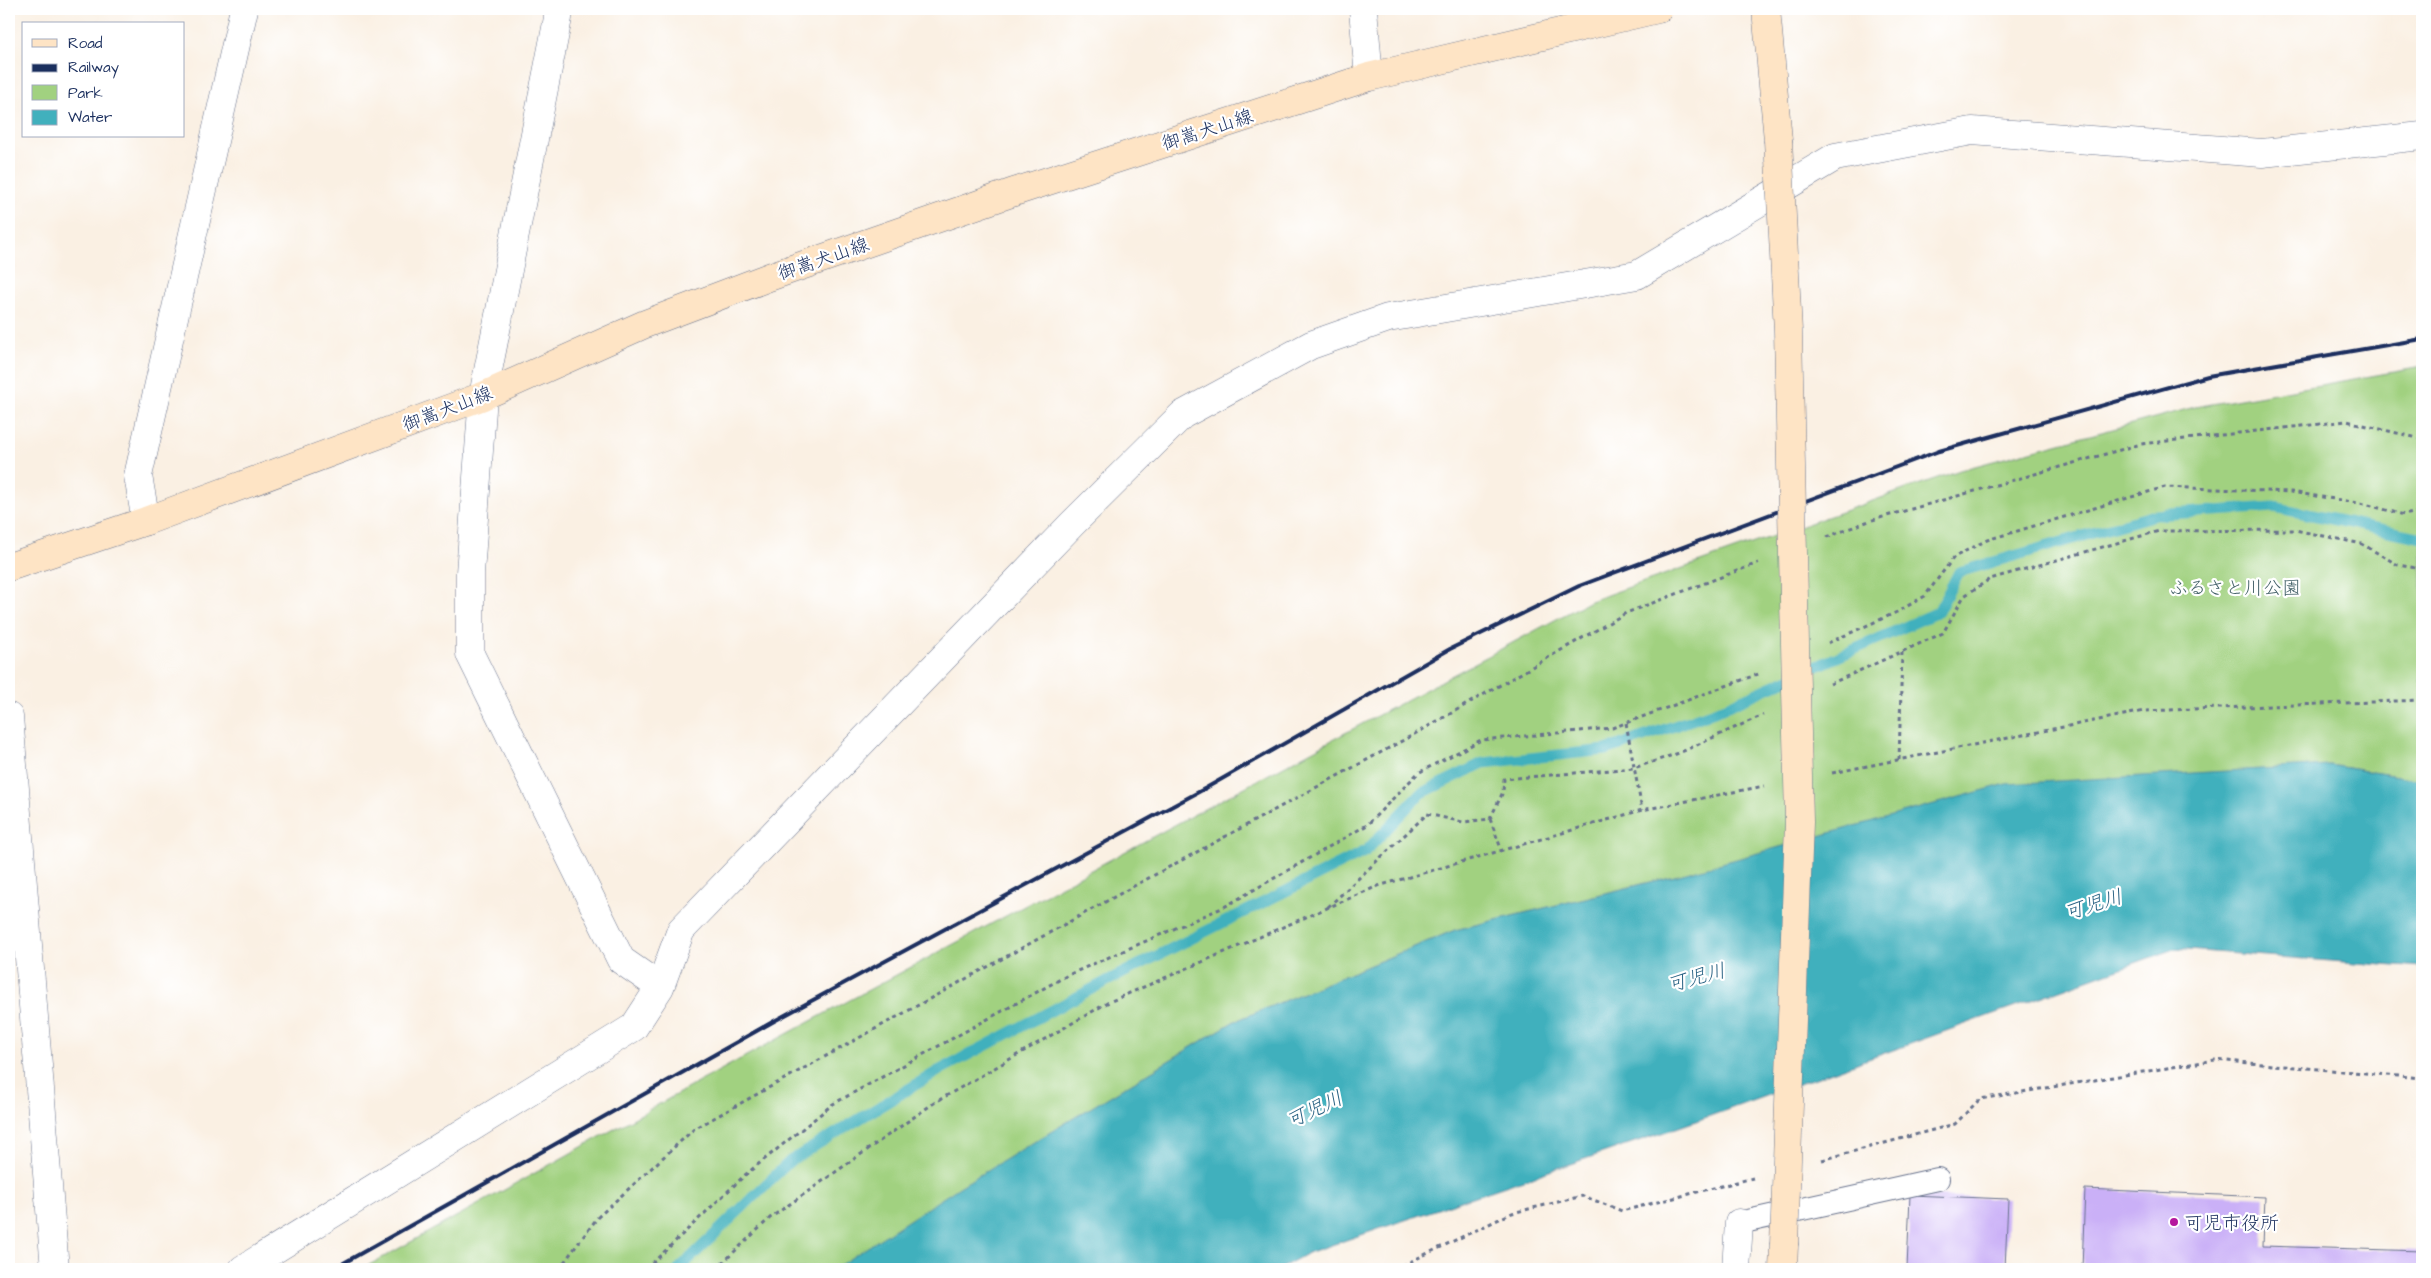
<svg xmlns="http://www.w3.org/2000/svg" width="2431" height="1278" font-family="'Architects Daughter','Klee One',sans-serif">
<rect width="100%" height="100%" fill="#fff"/>
<filter id="ink" filterUnits="userSpaceOnUse"><feTurbulence type="fractalNoise" baseFrequency=".02" numOctaves="2"/><feDisplacementMap in="SourceGraphic" scale="10" xChannelSelector="R" yChannelSelector="G"/><feConvolveMatrix kernelMatrix="1 2 1 2 8 2 1 2 1" color-interpolation-filters="sRGB"/></filter>
<filter id="wash" filterUnits="userSpaceOnUse"><feTurbulence type="fractalNoise" baseFrequency=".0096" numOctaves="4" result="noise"/><feDisplacementMap in="SourceGraphic" scale="20" xChannelSelector="R" yChannelSelector="G"/><feGaussianBlur stdDeviation="1.12" result="paint"/><feColorMatrix in="noise" values="0 0 0 0 0 0 0 0 0 0 0 0 0 0 0 0 0 1.4 0 .05"/><feComposite in="paint" operator="in"/></filter>
<g filter="url(#wash)">
<rect width="100%" height="100%" fill="#faf0e3"/>
<!-- green -->
<path fill="#a1d180" stroke="#5e806f" d="M 2422,367 L 2422,780 L 2329,765 L 1679,875 L 1455,930 L 1233,1022 L 983,1173 L 835,1269 L 362,1269 L 735,1062 L 1590,601 L 1960,470 L 2195,407 Z"/>
<!-- water -->
<path fill="#41b0bd" stroke="#2e708e" d="M 2329,765 L 2422,780 L 2422,968 L 2174,949 L 1682,1126 L 1308,1253 L 1279,1269 L 834,1269 L 961,1186 L 1233,1022 L 1455,930 L 1679,875 L 2006,784 Z"/>
<g fill="none" stroke-linecap="round" stroke-linejoin="round">
<!-- stream -->
<path stroke="#41b0bd" stroke-width="11" d="M 679,1269 L 790,1161 L 940,1070 L 1105,982 L 1366,851 L 1420,794 L 1483,763 L 1606,750 L 1717,711 L 1938,612 L 1959,572 L 2155,515 L 2274,507 L 2422,538"/>
</g>
<g id="blocks">
<!-- building -->
<path fill="#cab0f7" d="M 2085,1189 L 2265,1197 L 2263,1246 L 2422,1251 L 2422,1269 L 2082,1269 Z
M 1910,1195 L 2008,1199 L 2005,1269 L 1907,1269 Z"/>
</g>
</g>
<g filter="url(#ink)">
<use href="#blocks" fill-opacity="0" stroke="#69738d" stroke-width="1"/>
<g fill="none" stroke-linecap="round" stroke-linejoin="round">
<defs>
<path id="lane" d="M 1739,1223 L 1938,1179"/>
<path id="street" d="M 558,9 L 558,18 L 483,396 L 470,573 L 470,654 L 621,960 L 660,987
M 1363,9 L 1369,77
M 146,521 L 138,476 L 244,9
M 9,717 L 55,1269
M 243,1269 L 634,1027 L 660,987 L 681,930 L 1072,524 L 1182,415 L 1311,345 L 1388,318 L 1637,275 L 1835,157 L 1972,131 L 2262,153 L 2422,136
M 1736,1269 L 1739,1223"/>
<path id="secondary" d="M 1766,9 L 1778,140
M 9,567 L 146,521 L 483,396 L 645,324 L 769,277 L 1014,192 L 1369,77 L 1658,9
M 1783,1269 L 1784,1245"/>
</defs>
<!-- lane casing -->
<use href="#lane" stroke="#69738d" stroke-width="24"/>
<!-- street casing -->
<use href="#street" stroke="#69738d" stroke-width="29"/>
<!-- secondary casing -->
<use href="#secondary" stroke="#69738d" stroke-width="29"/>
<!-- path -->
<path stroke="#69738d" stroke-width="3" stroke-dasharray="4 4" stroke-linecap="butt" d="M 1827,537 L 1869,521 L 2141,444 L 2347,421 L 2422,439
M 1828,643 L 1897,612 L 1925,596 L 1954,557 L 1987,540 L 2165,487 L 2291,492 L 2365,504 L 2404,515 L 2422,511
M 1830,684 L 1943,633 L 1964,596 L 1990,579 L 2159,531 L 2295,530 L 2362,544 L 2398,565 L 2422,569
M 2420,699 L 2422,673
M 1626,723 L 1642,810
M 1899,760 L 1902,652
M 1832,773 L 2144,711 L 2422,700
M 1490,819 L 1502,851
M 1328,907 L 1427,814 L 1463,822 L 1490,819 L 1503,792 L 1504,779 L 1634,768 L 1679,753 L 1763,715
M 1822,1160 L 1955,1124 L 1980,1099 L 2215,1060 L 2422,1078
M 559,1269 L 598,1217 L 694,1129 L 1134,886 L 1413,735 L 1626,613 L 1758,563
M 646,1269 L 745,1175 L 833,1104 L 1068,975 L 1224,907 L 1367,825 L 1418,773 L 1481,740 L 1612,728 L 1761,673
M 716,1269 L 770,1218 L 934,1103 L 1109,1002 L 1378,886 L 1642,810 L 1764,786
M 1395,1269 L 1512,1213 L 1583,1196 L 1622,1211 L 1753,1178"/>
<!-- lane -->
<use href="#lane" stroke="#fff" stroke-width="22"/>
<!-- street -->
<use href="#street" stroke="#fff" stroke-width="28"/>
<!-- secondary -->
<use href="#secondary" stroke="#fee4c5" stroke-width="28"/>
<!-- rail -->
<path stroke="#1b2f5e" stroke-width="4" d="M 333,1269 L 776,1020 L 1206,788 L 1450,649 L 1579,586 L 1939,451 L 2208,376 L 2422,339"/>
<defs>
<path id="secondary-bridge" d="M 1778,140 L 1788,331 L 1799,822 L 1784,1245"/>
</defs>
<!-- secondary-bridge casing -->
<use href="#secondary-bridge" stroke="#69738d" stroke-width="29" stroke-linecap="butt"/>
<!-- secondary-bridge -->
<use href="#secondary-bridge" stroke="#fee4c5" stroke-width="28"/>
</g>
</g>
<!-- markers -->
<circle fill="#b5179e" stroke="#fff" stroke-width="2" cx="2174" cy="1222" r="5"/>
<g text-anchor="middle" stroke-width="4.5" stroke-linejoin="round" paint-order="stroke">
<!-- street labels -->
<g font-size="19" fill="#1b2f5e" stroke="#fff">
<text transform="translate(1207 129) rotate(-18)" y="7">御嵩犬山線</text>
<text transform="translate(823 258) rotate(-19)" y="7">御嵩犬山線</text>
<text transform="translate(447 408) rotate(-21)" y="7">御嵩犬山線</text>
</g>
<!-- park labels -->
<g font-size="19" fill="#436068" stroke="#fff">
<text x="2235" y="594">ふるさと川公園</text>
</g>
<!-- poi labels -->
<g font-size="19" fill="#1b2f5e" stroke="#fff" text-anchor="start">
<text x="2184" y="1229">可児市役所</text>
</g>
<!-- water labels -->
<g font-size="20" font-style="italic" fill="#2a6384" stroke="#fff">
<text transform="translate(2093 904) rotate(-17)" y="7">可児川</text>
<text transform="translate(1696 977) rotate(-15)" y="7">可児川</text>
<text transform="translate(1314 1109) rotate(-25)" y="7">可児川</text>
</g>
</g>
<!-- margin -->
<rect width="2431" height="1278" fill="none" stroke="#fff" stroke-width="30"/>
<!-- legend -->
<rect x="22" y="22" width="162" height="115" fill="#ffffff" stroke="#a4acbf"/>
<rect x="32" y="39" width="25" height="8" fill="#fee4c5" stroke="#a4acbf"/>
<text x="68" y="48" font-size="15" fill="#1b2f5e">Road</text>
<rect x="32" y="64" width="25" height="8" fill="#1b2f5e" stroke="#a4acbf"/>
<text x="68" y="72" font-size="15" fill="#1b2f5e">Railway</text>
<rect x="32" y="85" width="25" height="15" fill="#a1d180" stroke="#a4acbf"/>
<text x="68" y="98" font-size="15" fill="#1b2f5e">Park</text>
<rect x="32" y="110" width="25" height="15" fill="#41b0bd" stroke="#a4acbf"/>
<text x="68" y="122" font-size="15" fill="#1b2f5e">Water</text>
</svg>
